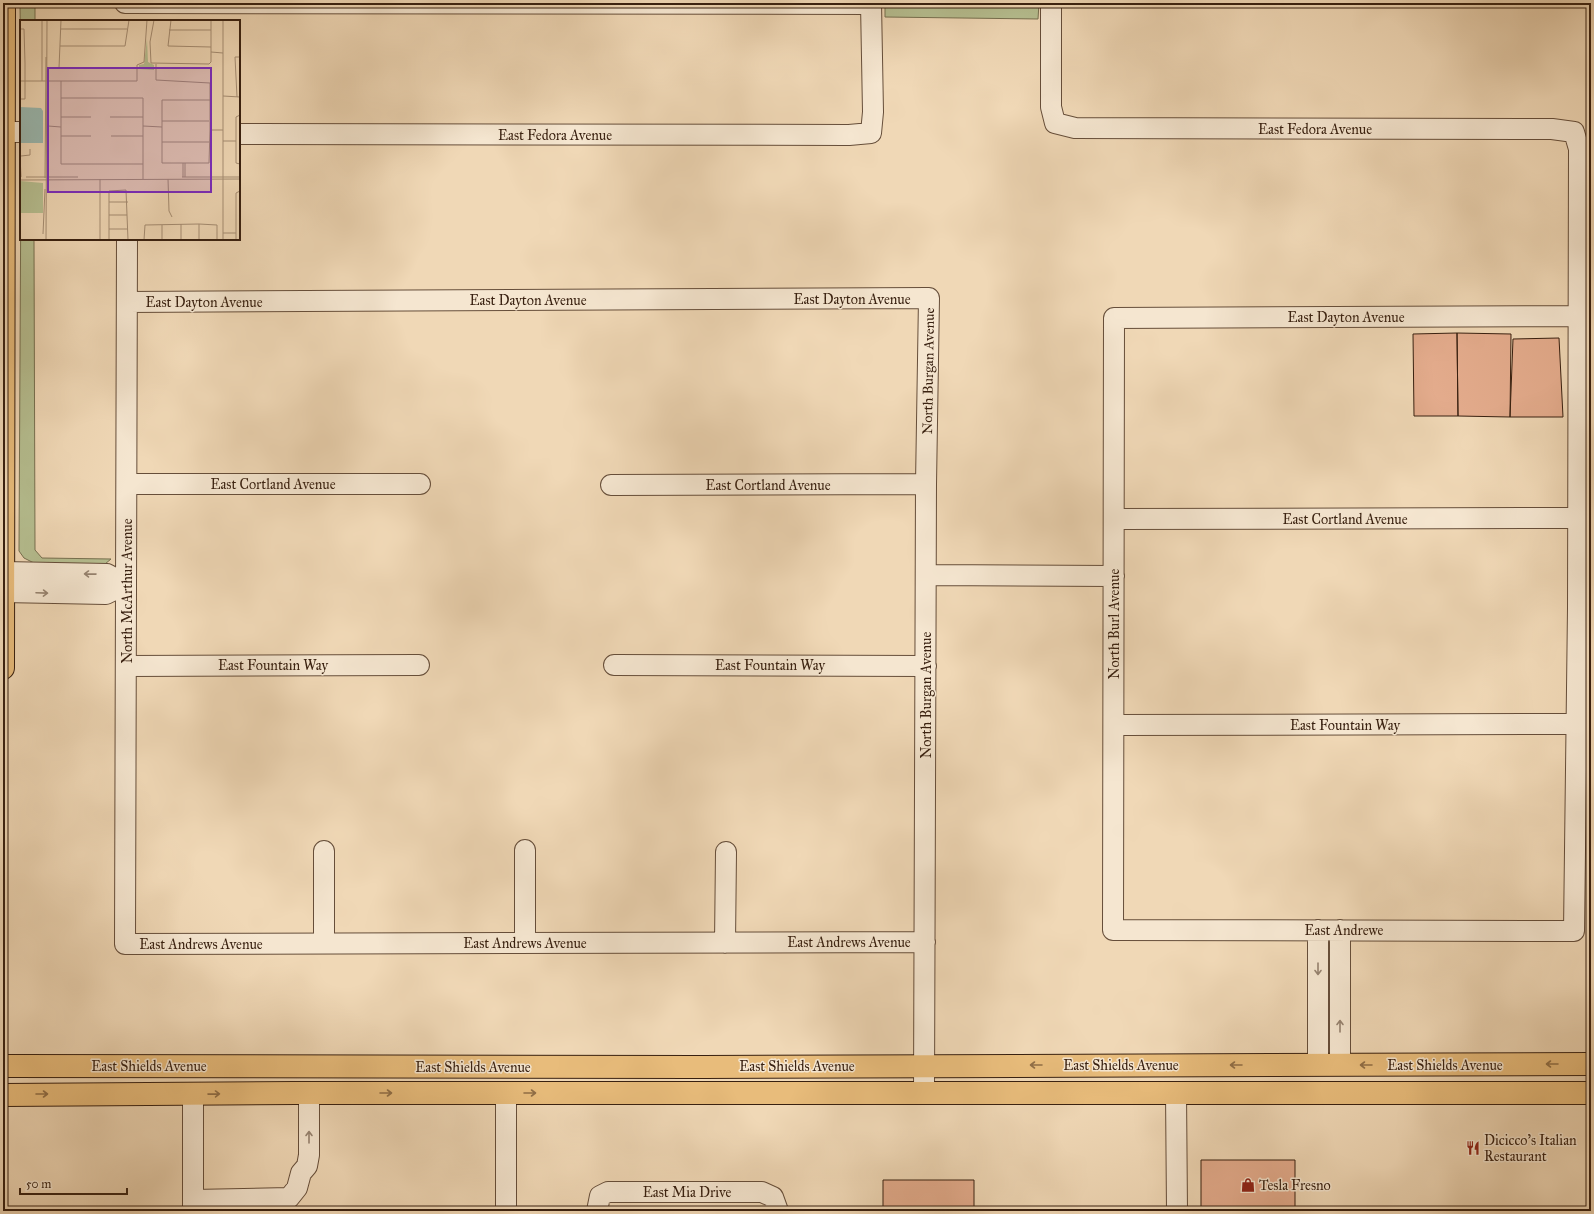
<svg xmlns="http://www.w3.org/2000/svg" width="1594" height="1214" font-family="'IM FELL Great Primer',serif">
<rect width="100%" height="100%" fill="#f0d8b6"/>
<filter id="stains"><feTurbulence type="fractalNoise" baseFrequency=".005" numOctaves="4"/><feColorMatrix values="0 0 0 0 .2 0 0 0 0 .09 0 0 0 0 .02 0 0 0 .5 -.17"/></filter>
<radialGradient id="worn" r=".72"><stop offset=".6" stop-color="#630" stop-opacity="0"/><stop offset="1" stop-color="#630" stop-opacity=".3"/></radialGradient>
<!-- green -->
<path fill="#b6bf91" stroke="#777050" d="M 20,3 L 35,3 L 35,21 L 21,21 L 21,102 Z
M 885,3 L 1039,3 L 1038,19 L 885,17 Z
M 21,162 L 21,239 L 34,239 L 35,550 L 42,558 L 111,559 L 105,564 L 34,563 L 24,558 L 19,551 Z"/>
<!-- building -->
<path fill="#e4ac8d" stroke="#382010" d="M 1457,333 L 1511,334 L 1510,417 L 1458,416 Z
M 1457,333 L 1458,416 L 1414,416 L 1413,334 Z
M 1559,338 L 1563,417 L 1510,417 L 1513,339 Z
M 1201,1160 L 1295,1160 L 1295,1211 L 1201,1211 Z
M 883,1180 L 974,1180 L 974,1211 L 883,1211 Z"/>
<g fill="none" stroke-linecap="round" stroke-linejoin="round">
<defs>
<path id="minor" d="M 125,3 L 871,4
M 1051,3 L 1051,107 L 1055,123 L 1075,128 L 1552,129 L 1574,132 L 1579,149 L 1578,608 L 1574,931 L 1113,930 L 1114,318 L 1578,316
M 3,132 L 21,132
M 239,134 L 849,135 L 871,133 L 873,112 L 871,3
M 127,239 L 125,944 L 925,942
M 127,302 L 929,298 L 926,484 L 924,1093
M 127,484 L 420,484
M 611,485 L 926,484
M 1114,519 L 1577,518
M 3,572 L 107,574 L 126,584
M 926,575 L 1114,576
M 3,592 L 106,594 L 126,584
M 614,665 L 926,666
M 127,666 L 419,665
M 1114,725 L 1577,724
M 1318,930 L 1318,1065
M 1340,930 L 1340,1065
M 324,943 L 324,851
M 525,943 L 525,850
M 725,943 L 726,852
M 1176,1092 L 1177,1211
M 506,1093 L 506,1211
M 193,1200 L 289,1198 L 297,1188 L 301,1173 L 307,1166 L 309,1155 L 309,1093
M 193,1211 L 193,1094
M 597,1211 L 600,1196 L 608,1192 L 762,1192 L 773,1197 L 778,1211"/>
<path id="major" d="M 3,668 L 4,3
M 3,1066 L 702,1067 L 1591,1064
M 3,1095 L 296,1093 L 1591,1093"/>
</defs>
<!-- minor casing -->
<use href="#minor" stroke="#664e3a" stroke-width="22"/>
<!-- major casing -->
<use href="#major" stroke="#382010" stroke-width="24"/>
<!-- minor -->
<use href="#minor" stroke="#f5e6d0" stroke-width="20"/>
<!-- major -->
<use href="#major" stroke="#e8bc7b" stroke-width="22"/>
</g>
<!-- one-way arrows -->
<defs><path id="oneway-shaft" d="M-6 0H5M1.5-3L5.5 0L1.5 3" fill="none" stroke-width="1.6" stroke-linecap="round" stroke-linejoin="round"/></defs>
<g stroke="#968370">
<use href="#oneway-shaft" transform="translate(90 574) rotate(-179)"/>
<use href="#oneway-shaft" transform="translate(42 593) rotate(2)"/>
<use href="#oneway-shaft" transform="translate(1318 969) rotate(90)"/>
<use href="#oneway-shaft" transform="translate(1340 1026) rotate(-90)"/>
<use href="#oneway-shaft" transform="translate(309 1137) rotate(-90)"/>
</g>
<g stroke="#906e46">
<use href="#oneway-shaft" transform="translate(1552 1064) rotate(180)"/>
<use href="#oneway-shaft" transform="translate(1036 1065) rotate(180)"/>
<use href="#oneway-shaft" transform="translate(1236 1065) rotate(180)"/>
<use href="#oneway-shaft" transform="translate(1366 1065) rotate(180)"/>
<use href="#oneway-shaft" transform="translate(386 1093)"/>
<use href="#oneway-shaft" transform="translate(530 1093)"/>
<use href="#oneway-shaft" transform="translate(42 1094)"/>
<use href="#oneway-shaft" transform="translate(214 1094) rotate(-1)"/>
</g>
<!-- icons -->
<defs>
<symbol id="restaurant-bare" viewBox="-9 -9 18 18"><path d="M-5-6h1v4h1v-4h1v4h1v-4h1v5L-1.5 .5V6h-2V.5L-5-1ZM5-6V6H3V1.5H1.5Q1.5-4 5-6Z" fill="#8f2418" stroke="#f5e6d0" stroke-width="2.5" paint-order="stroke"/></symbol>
<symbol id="shop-bare" viewBox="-9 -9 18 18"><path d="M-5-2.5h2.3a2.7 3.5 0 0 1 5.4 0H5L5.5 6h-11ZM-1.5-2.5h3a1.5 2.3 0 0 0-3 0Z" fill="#8f2418" stroke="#f5e6d0" stroke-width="2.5" paint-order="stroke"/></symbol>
</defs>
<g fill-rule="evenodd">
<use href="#restaurant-bare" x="1463" y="1138" width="20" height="20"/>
<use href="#shop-bare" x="1238" y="1175" width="20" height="20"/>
</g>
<g text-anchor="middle" stroke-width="3" stroke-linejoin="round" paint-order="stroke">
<!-- street labels -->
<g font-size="14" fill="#382010" stroke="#f5e6d0">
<text x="1315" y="134">East Fedora Avenue</text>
<text x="555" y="140">East Fedora Avenue</text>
<text x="852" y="304">East Dayton Avenue</text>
<text x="528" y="305">East Dayton Avenue</text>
<text x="204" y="307">East Dayton Avenue</text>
<text x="1346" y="322">East Dayton Avenue</text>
<text transform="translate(928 371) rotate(-89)" y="5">North Burgan Avenue</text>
<text x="273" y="489">East Cortland Avenue</text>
<text x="768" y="490">East Cortland Avenue</text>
<text x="1345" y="524">East Cortland Avenue</text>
<text transform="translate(127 591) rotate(-90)" y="5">North McArthur Avenue</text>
<text transform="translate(1114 624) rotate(-90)" y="5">North Burl Avenue</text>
<text x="273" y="670">East Fountain Way</text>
<text x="770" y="670">East Fountain Way</text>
<text transform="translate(926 695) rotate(-90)" y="5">North Burgan Avenue</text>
<text x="1345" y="730">East Fountain Way</text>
<text x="1344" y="935">East Andrewe</text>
<text x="849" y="947">East Andrews Avenue</text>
<text x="525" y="948">East Andrews Avenue</text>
<text x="201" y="949">East Andrews Avenue</text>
<text x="1121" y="1070">East Shields Avenue</text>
<text x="1445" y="1070">East Shields Avenue</text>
<text x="149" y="1071">East Shields Avenue</text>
<text x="797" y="1071">East Shields Avenue</text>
<text x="473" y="1072">East Shields Avenue</text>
<text x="687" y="1197">East Mia Drive</text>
</g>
<!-- poi labels -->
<g font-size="14" fill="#382010" stroke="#f5e6d0" text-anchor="start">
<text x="1484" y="1145">Dicicco's Italian<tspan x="1484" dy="16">Restaurant</tspan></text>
<text x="1259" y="1190">Tesla Fresno</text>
</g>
</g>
<!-- overview -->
<g transform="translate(20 20)">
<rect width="220" height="220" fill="#f0d8b6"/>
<path d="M 127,19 L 128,42 L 134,45 L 134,50 L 119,49 L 119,45 L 124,44 ZM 0,161 L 23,163 L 23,193 L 0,193 Z" fill="#b6bf91"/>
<path d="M 0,87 L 21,88 L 23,91 L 23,123 L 0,123 Z" fill="#9ab9b1"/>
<path fill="none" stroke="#a68e74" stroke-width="1" d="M 22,0 L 22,61M 41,0 L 39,48 L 117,48M 134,0 L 130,22 L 131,43 L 189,44 L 191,42 L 191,0M 151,0 L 148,26 L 191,27M 0,9 L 4,9 L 5,43 L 5,79 L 0,79M 41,9 L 107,9M 149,10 L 191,10M 40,26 L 105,26 L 109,0M 191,32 L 203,33M 136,44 L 136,60 L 190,63 L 190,110 L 189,143 L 142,143 L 142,80 L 190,80M 0,61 L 117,61 L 117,45 L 124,42 L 127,0M 41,61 L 41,144 L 123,144M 203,76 L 220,77M 217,77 L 215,37 L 220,37M 41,78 L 123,78 L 123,159M 220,95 L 216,97 L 216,143 L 220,144M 41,97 L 71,97M 90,97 L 123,97M 142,101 L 189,101M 28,106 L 41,107M 123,106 L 142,107M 190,110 L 203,110M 41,116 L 71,116M 91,116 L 123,116M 203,121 L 216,121M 142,122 L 189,122M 0,136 L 1,157M 1,136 L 10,135 L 10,129M 163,143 L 163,157M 165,143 L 165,157M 6,157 L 58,157M 162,157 L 220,157M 25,158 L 26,37M 80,159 L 80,220M 148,159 L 149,191 L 152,197M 0,160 L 220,159M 89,182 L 108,182M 89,195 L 107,195M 161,204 L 161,220M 179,204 L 179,220M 142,205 L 142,220M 89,209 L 108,209M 203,213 L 216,213M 23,214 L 25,169M 26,220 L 27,0M 89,220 L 89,171 L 106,170 L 108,220M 124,220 L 125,205 L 179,204 L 197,205 L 197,220M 203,220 L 203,0M 216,220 L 216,173 L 220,171"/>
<path fill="#7b2cbf" fill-opacity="0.15" stroke="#7b2cbf" stroke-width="2" d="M 28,48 L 191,48 L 191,172 L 28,172 Z"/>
<rect width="220" height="220" fill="none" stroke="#382010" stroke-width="2"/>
</g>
<!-- margin -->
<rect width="1594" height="1214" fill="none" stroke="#f0d8b6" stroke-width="16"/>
<rect x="4" y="4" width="1586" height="1206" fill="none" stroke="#382010" stroke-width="2"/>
<rect x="8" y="8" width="1578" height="1198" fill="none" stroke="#382010"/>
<!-- scale -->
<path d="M20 1188v6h107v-6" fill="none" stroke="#382010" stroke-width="2"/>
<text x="26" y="1188" font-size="12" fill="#382010" stroke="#f5e6d0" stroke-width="3" paint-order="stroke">50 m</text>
<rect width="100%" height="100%" filter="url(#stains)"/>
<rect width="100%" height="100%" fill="url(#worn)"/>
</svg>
